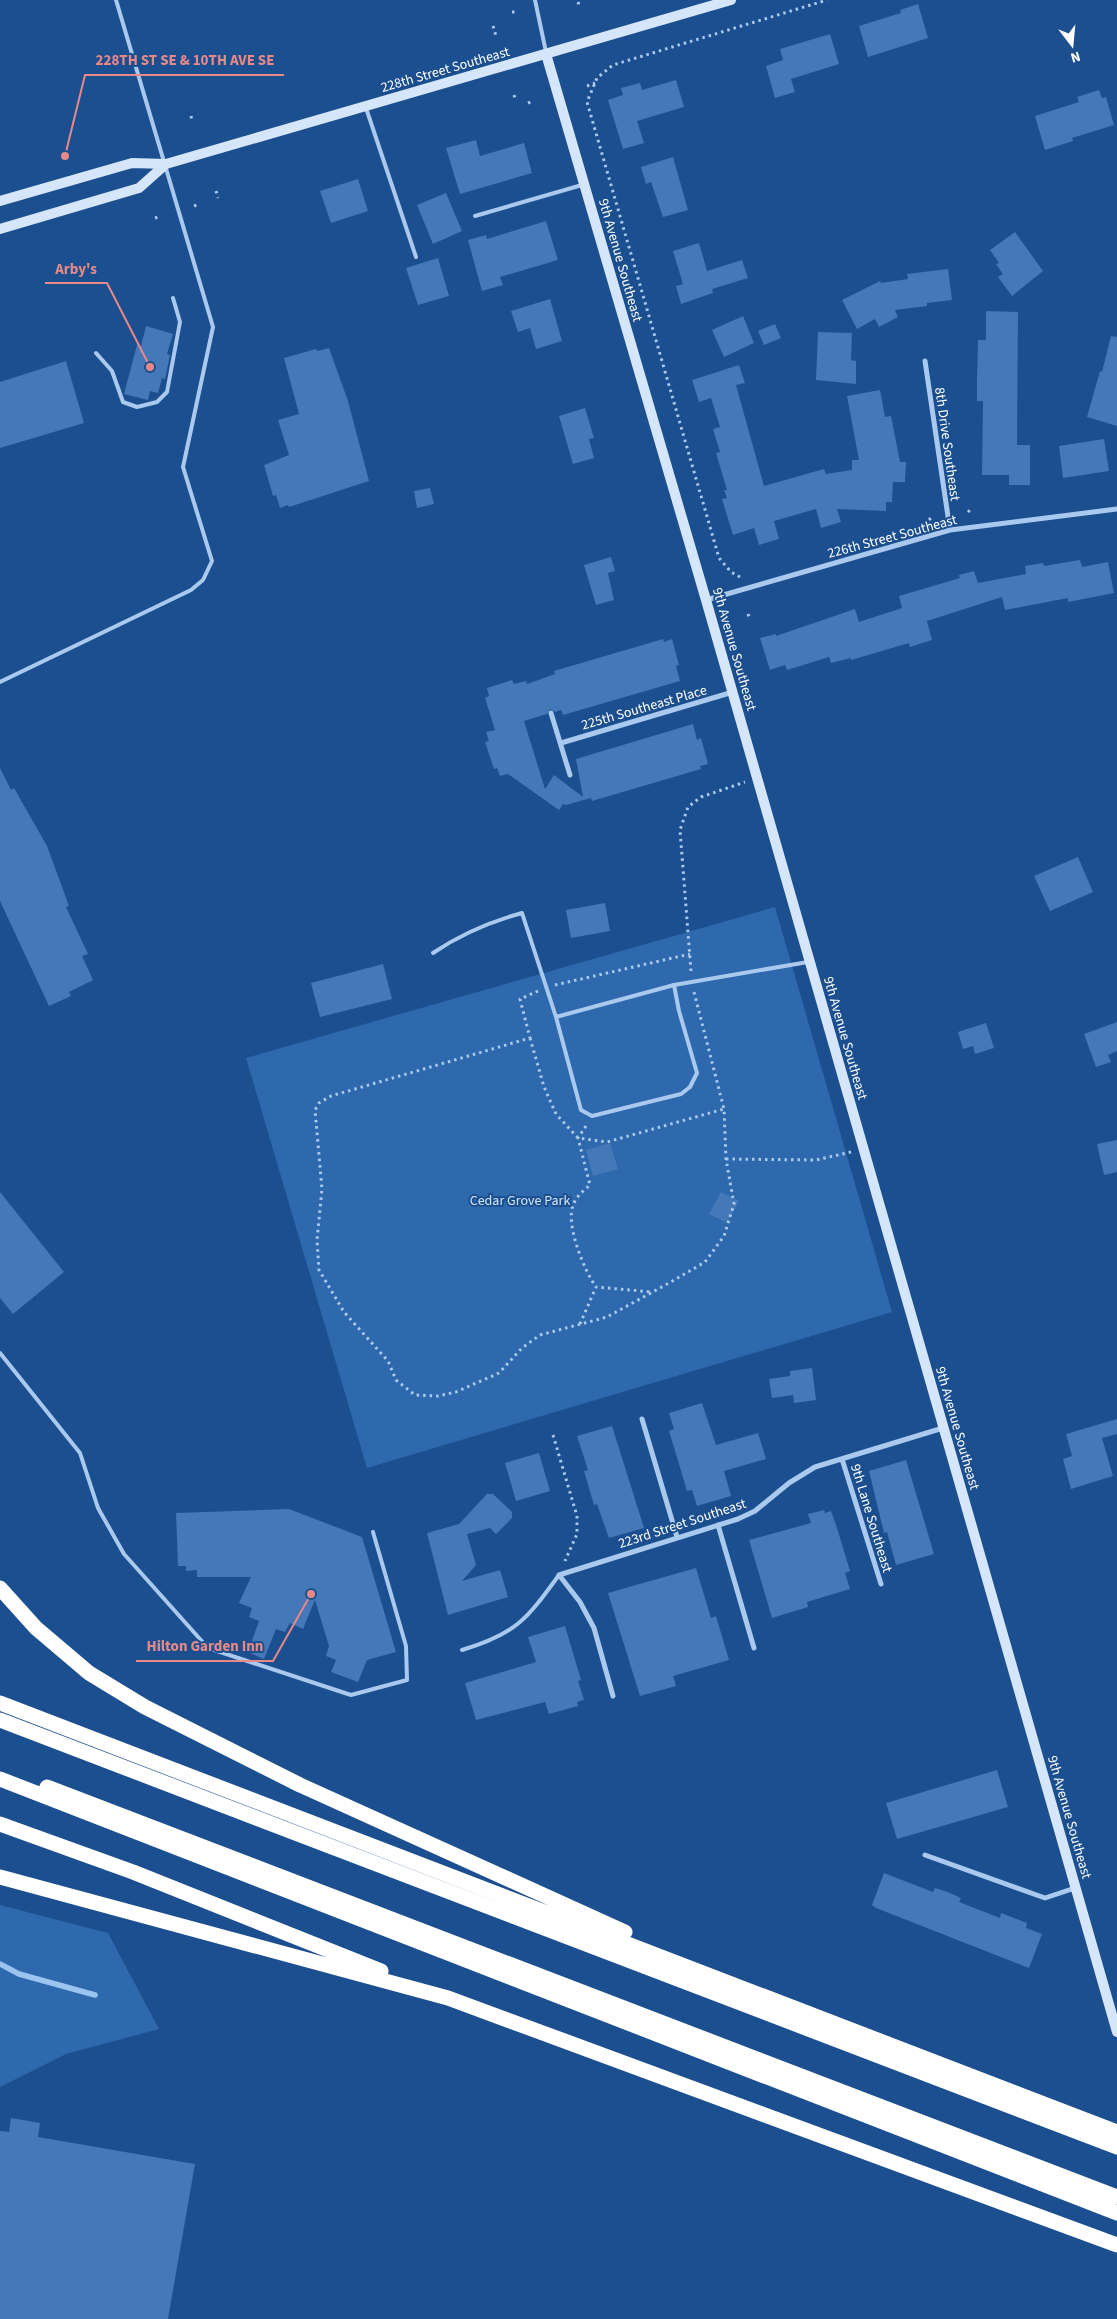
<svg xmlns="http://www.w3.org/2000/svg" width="1117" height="2319" font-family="'Source Sans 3',sans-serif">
<rect width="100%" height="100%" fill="#1b4f8f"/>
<!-- green -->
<path fill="#2e69ad" d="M 775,907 L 892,1312 L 367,1468 L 246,1058 Z
M 0,1905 L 108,1933 L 159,2029 L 66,2054 L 0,2087 Z"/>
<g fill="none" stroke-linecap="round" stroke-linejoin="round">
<!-- stream -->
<path stroke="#9cc4f0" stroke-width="5.5" d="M 0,1964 L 19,1974 L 95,1995"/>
</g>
<!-- building -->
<path fill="#4478b7" d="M 918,4 L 928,38 L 868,57 L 859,26 L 901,13 L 900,10 Z
M 830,34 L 839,64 L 791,79 L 795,92 L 775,98 L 766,66 L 783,60 L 780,49 Z
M 676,80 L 684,107 L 637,121 L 644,143 L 623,149 L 608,100 L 623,95 L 621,88 L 640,83 L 642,90 Z
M 1099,90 L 1102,98 L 1106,97 L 1114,125 L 1072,138 L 1073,141 L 1045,150 L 1035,116 L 1079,102 L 1077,97 Z
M 476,140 L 480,156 L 524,143 L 532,173 L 460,194 L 446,148 Z
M 673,157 L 688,210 L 663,217 L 651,182 L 646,184 L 641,167 Z
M 358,179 L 368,211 L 331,223 L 320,191 Z
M 446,193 L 462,231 L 433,244 L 417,205 Z
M 546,221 L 558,260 L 500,277 L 503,285 L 482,291 L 468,240 L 486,235 L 487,239 Z
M 1015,232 L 1043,271 L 1012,296 L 998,277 L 1003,274 L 996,264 L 999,263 L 990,250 Z
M 699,243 L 707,271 L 742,260 L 748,278 L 712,289 L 713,293 L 681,304 L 676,286 L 683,284 L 673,251 Z
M 438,258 L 449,296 L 418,305 L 406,268 Z
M 948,269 L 952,300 L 927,303 L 927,306 L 895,310 L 898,317 L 879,327 L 875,319 L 857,329 L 842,300 L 880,281 L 881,283 L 908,279 L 907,274 Z
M 550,299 L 562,341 L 536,349 L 530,328 L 518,332 L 511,311 Z
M 986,311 L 1018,312 L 1017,445 L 1030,445 L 1030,485 L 1009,485 L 1009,475 L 982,475 L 983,401 L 977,401 L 977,380 L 978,340 L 986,340 Z
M 743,316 L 754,343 L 724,357 L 712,330 Z
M 775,324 L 781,338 L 764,345 L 758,331 Z
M 146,326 L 173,334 L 167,354 L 170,355 L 165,379 L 162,378 L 158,393 L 150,391 L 148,400 L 124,394 L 137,345 L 141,346 Z
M 818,332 L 852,333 L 851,360 L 856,361 L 856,384 L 816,380 Z
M 1111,336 L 1117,337 L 1117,426 L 1087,417 L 1100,371 L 1102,372 Z
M 329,348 L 348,401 L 369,481 L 289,507 L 288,505 L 280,508 L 276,495 L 273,496 L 264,465 L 289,455 L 278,420 L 299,414 L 284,358 L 316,349 L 317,351 Z
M 66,361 L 84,423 L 0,448 L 0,382 Z
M 739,365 L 745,383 L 736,385 L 764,486 L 824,469 L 826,474 L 852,470 L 852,460 L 859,460 L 847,396 L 880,390 L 885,417 L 891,416 L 900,462 L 906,462 L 905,482 L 893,482 L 892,502 L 886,502 L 886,511 L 837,509 L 841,522 L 821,528 L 816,509 L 774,521 L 779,539 L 759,545 L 754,528 L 733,535 L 722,499 L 727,498 L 724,490 L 727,490 L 716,453 L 720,452 L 713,429 L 720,427 L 711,398 L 699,402 L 692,380 Z
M 585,408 L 594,438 L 589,439 L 594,458 L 573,464 L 559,416 Z
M 1104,439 L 1109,471 L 1063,478 L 1059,446 Z
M 430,488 L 434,504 L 417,508 L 414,491 Z
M 611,557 L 615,571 L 608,573 L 614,600 L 596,605 L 584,565 Z
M 1080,560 L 1082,567 L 1108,562 L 1114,593 L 1068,602 L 1068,598 L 1005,610 L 1002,597 L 927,621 L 932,640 L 910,647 L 909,643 L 851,660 L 851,658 L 831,663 L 829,657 L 787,670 L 785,665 L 770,670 L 760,638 L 776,634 L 776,636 L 855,609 L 859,622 L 902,608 L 899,596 L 960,578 L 959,575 L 974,571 L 978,583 L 1026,574 L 1025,566 L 1043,563 L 1044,566 Z
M 663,639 L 664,642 L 672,639 L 679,665 L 676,666 L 680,681 L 563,715 L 561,710 L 555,712 L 550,709 L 547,714 L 524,721 L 545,789 L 554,775 L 583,797 L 576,759 L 693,724 L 697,740 L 701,738 L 708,764 L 700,766 L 701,769 L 592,801 L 591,798 L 566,805 L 563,804 L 559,810 L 508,774 L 500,776 L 497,768 L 494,769 L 485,742 L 489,741 L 486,732 L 495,730 L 485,698 L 489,696 L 487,688 L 512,680 L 514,684 L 526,681 L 527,684 L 555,674 L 554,671 Z
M 0,768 L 11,790 L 14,788 L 47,846 L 69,906 L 66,907 L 88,954 L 82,956 L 93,980 L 69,992 L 71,996 L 49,1006 L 0,901 Z
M 1078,857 L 1093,892 L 1050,911 L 1034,876 Z
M 605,903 L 610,931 L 571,938 L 566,910 Z
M 383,964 L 392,999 L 320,1017 L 311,983 Z
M 1117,1022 L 1117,1051 L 1108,1055 L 1111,1062 L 1096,1067 L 1084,1034 Z
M 986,1023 L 994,1048 L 975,1054 L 973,1046 L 963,1049 L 958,1032 Z
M 1117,1140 L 1117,1172 L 1104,1175 L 1097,1144 Z
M 610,1143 L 618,1169 L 593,1176 L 586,1150 Z
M 0,1192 L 64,1272 L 13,1314 L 0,1298 Z
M 721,1192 L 739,1201 L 727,1223 L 709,1214 Z
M 812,1368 L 816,1400 L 794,1403 L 793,1395 L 772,1398 L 769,1379 L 790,1376 L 790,1371 Z
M 702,1403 L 716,1445 L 758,1433 L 766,1459 L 724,1471 L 731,1496 L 697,1506 L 692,1490 L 687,1491 L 679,1464 L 669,1431 L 674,1429 L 669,1413 Z
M 1117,1419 L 1117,1434 L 1102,1438 L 1113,1476 L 1071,1489 L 1063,1459 L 1072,1456 L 1066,1434 Z
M 612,1426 L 644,1528 L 609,1538 L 597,1504 L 594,1505 L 584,1471 L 588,1470 L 577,1436 Z
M 539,1453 L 550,1491 L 516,1501 L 505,1463 Z
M 906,1460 L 934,1554 L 896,1565 L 887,1532 L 884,1533 L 869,1471 Z
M 487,1494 L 493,1494 L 512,1512 L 512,1518 L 496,1534 L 490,1528 L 467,1534 L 476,1565 L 462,1581 L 500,1570 L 508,1597 L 448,1615 L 427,1533 L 459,1524 Z
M 289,1509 L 362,1537 L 396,1652 L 367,1660 L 358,1682 L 331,1672 L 336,1660 L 326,1656 L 329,1646 L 315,1600 L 303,1629 L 290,1623 L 285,1632 L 276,1629 L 264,1659 L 248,1652 L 259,1621 L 249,1617 L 252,1608 L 239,1603 L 251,1577 L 197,1577 L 197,1570 L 186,1571 L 186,1566 L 178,1566 L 176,1513 Z
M 824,1510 L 825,1513 L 831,1511 L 837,1528 L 850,1571 L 845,1573 L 850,1589 L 807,1602 L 808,1607 L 772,1618 L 749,1540 L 811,1523 L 808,1514 Z
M 696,1568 L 711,1618 L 716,1616 L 729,1660 L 673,1676 L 676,1686 L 640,1696 L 608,1593 Z
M 565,1626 L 581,1680 L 578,1681 L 584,1700 L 577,1702 L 578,1706 L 549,1714 L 545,1702 L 476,1720 L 465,1683 L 536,1662 L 528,1637 Z
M 997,1770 L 1008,1807 L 897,1839 L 886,1803 Z
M 884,1873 L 933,1892 L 935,1888 L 948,1892 L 961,1898 L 959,1902 L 1000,1918 L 1001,1913 L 1027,1923 L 1026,1928 L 1042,1934 L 1029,1968 L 876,1908 L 872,1905 Z
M 11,2118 L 40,2123 L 38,2137 L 195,2164 L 168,2319 L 0,2319 L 0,2131 L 9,2132 Z"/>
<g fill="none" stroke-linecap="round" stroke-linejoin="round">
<!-- path -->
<path stroke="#a9c9ee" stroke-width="3" stroke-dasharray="2.5 4" stroke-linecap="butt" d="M 578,2 L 580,8
M 512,12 L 515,12
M 493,26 L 496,36
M 587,86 L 595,83
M 514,95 L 516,101
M 528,103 L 533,101
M 191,116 L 192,121
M 216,191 L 218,198
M 194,206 L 199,204
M 155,218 L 161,216
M 968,512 L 970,510
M 924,524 L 931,518 L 934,519
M 740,577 L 731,572 L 719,558 L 587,102 L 597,78 L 613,65 L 827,0
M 748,614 L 749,617
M 691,971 L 680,830 L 688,807 L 701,797 L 745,782
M 555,985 L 690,954
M 538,991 L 520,999 L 530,1038 L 331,1096 L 319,1103 L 315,1110 L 322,1189 L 317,1240 L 319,1270 L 344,1312 L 388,1361 L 396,1380 L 415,1395 L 438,1396 L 456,1392 L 499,1373 L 522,1348 L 540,1335 L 607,1317 L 669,1283 L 705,1262 L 724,1236 L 734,1204 L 726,1159 L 724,1109 L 694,992
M 530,1038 L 544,1087 L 556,1114 L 578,1138 L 607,1142 L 724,1109
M 586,1126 L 578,1138 L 590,1185 C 584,1190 577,1196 574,1203 C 564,1222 584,1270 596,1287 L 652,1292
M 726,1159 L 816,1160 L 851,1152
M 580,1324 L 596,1287
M 553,1435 L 577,1516 L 577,1534 L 565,1561"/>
<!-- service -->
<path stroke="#a9c9ee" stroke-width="4" d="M 535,0 L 546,52
M 366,108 L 416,257
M 475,216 L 582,185
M 96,353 L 112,371 L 123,402 L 137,407 L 157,402 L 167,392 L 180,322 L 173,298
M 0,682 L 191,590 L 203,580 L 212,561 L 183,467 L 213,327 L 116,0
M 433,953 C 461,934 489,922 522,913 L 556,1017 L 581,1110 L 592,1116 L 681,1094 L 690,1087 L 697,1073 L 679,1011 L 674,985
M 556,1017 L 674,985 L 808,962
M 0,1353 L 80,1453 L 98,1508 L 124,1554 L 208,1648 L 351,1695 L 407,1680 L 406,1646 L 373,1532
M 462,1650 C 516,1634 527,1619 559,1575"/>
<!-- minor -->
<path stroke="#a9c9ee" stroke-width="5" d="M 925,361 L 950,530
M 706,600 L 950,530 L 1117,509
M 551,713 L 570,775
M 561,743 L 733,692
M 642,1419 L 677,1537
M 842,1459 L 881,1584
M 718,1525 L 754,1648
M 613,1696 L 594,1628 L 580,1602 L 559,1575 L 738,1519 L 755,1511 L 789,1483 L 815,1467 L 943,1428
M 925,1855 L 1045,1898 L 1075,1888"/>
<!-- secondary -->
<path stroke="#d6e6fa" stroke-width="10" d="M 546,54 L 706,600 L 1117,2032
M 0,201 L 132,163 L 166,164 L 731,0
M 0,229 L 139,188 L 166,164"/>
<!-- motorway -->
<path stroke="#fff" stroke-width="15" d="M 0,1588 L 36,1628 L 89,1673 L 145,1707 L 300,1785 L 625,1932
M 0,1703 L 1117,2132
M 0,1720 L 1117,2147
M 0,1779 L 1117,2213
M 47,1787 L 1117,2197
M 0,1824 L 133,1872 L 381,1971
M 0,1877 L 448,1998 L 1117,2245"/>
</g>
<g text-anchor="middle" stroke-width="4" stroke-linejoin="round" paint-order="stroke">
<!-- street labels -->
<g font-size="14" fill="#fff" stroke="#1b4f8f">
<text transform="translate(445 69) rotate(-16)" y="5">228th Street Southeast</text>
<text transform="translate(621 260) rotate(74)" y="5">9th Avenue Southeast</text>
<text transform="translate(948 444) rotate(82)" y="5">8th Drive Southeast</text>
<text transform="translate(892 536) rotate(-15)" y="5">226th Street Southeast</text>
<text transform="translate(735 649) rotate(74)" y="5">9th Avenue Southeast</text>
<text transform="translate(644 707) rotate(-16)" y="5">225th Southeast Place</text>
<text transform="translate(846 1038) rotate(74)" y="5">9th Avenue Southeast</text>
<text transform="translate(958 1428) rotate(74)" y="5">9th Avenue Southeast</text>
<text transform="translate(872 1518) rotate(73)" y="5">9th Lane Southeast</text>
<text transform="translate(682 1523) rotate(-18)" y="5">223rd Street Southeast</text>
<text transform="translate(1070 1817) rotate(74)" y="5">9th Avenue Southeast</text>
</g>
<!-- park labels -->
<g font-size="14" fill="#cfe3fa" stroke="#1b4f8f">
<text x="520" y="1205">Cedar Grove Park</text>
</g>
</g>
<!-- callouts -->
<path fill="none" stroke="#e88989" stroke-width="2" d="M65 156L85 75H284M150 367L107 283H45M311 1594L273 1661H136"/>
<g fill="#e88989" stroke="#1b4f8f" stroke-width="2">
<circle cx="65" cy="156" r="5"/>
<circle cx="150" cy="367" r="5"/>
<circle cx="311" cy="1594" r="5"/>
</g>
<g font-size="15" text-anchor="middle" font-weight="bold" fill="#e88989" stroke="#1b4f8f" stroke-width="4" stroke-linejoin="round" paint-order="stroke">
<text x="185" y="65">228TH ST SE &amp; 10TH AVE SE</text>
<text x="76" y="274">Arby's</text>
<text x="205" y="1651">Hilton Garden Inn</text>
</g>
<!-- north arrow -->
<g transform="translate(1072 45) rotate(164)" stroke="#1b4f8f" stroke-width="4" paint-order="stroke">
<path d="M0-4L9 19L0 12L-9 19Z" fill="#ffffff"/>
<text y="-8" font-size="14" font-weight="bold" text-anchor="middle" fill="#ffffff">N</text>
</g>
</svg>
